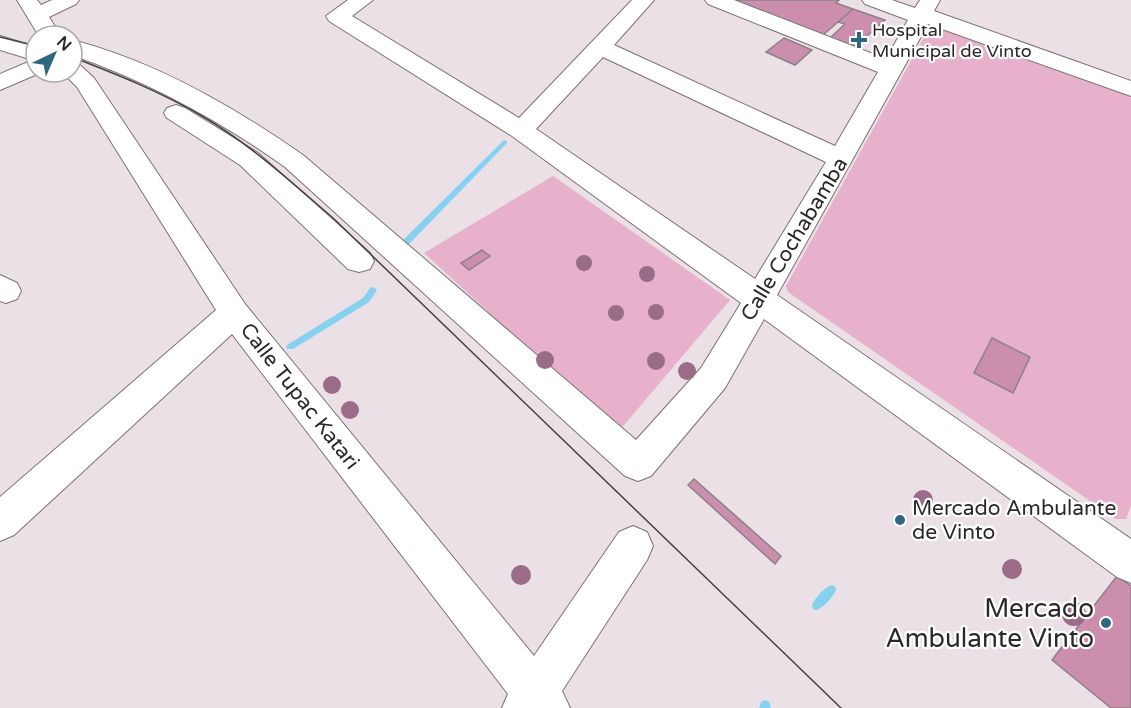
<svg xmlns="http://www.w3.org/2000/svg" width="1131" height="708" font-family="'Varela Round',sans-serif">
<rect width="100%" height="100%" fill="#eae0e5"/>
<!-- green -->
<path fill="#e7b0cb" d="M 932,23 L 1131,94 L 1131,505 L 1126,519 L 1116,519 L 788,292 L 786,286 Z
M 553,176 L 730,300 L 619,431 L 424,253 Z"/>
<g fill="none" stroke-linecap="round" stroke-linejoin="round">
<!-- stream -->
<path fill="#86d0f0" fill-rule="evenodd" d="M 505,140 L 507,141 L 507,143 L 409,244 L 403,244 L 402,242 L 403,240 L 503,141 Z
M 373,287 L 377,290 L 369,302 L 293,349 L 287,349 L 286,347 L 287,345 L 363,298 L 370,288 Z
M 831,585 L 835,586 L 836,590 C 833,597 824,607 817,610 L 813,609 L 812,605 C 815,598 824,588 831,585 Z
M 765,700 L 769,702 L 771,708 L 759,708 L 761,702 Z"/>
</g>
<!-- building -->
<path fill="#cc8ead" stroke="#8a8286" stroke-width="1.5" d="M 732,0 L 839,0 L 836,3 L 853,9 L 823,35 Z
M 853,9 L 885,20 L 855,47 L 830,38 L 845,24 L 838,22 Z
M 784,38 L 812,50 L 795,65 L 766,52 Z
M 482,250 L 490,256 L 469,270 L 461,263 Z
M 992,338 L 1030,357 L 1013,393 L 974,373 Z
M 694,479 L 781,556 L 775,564 L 688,485 Z
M 1117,576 L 1131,586 L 1131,708 L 1111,708 L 1052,660 Z"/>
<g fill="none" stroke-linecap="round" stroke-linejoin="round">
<defs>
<path id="minor" d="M 17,0 L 37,0 L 41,5 L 52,0 L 79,0 L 76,4 L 49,17 L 61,36 L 39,36 Z
M 348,0 L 373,0 L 352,16 L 519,118 L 632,0 L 654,0 L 614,45 L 835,146 L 878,72 L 708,4 L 705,0 L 734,0 L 886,59 L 908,20 L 865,4 L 862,0 L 892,0 L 915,8 L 920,0 L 940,0 L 934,11 L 1131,81 L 1131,96 L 928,24 L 777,295 L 1131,539 L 1131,583 L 1117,577 L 764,319 L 725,388 L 651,476 L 638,481 L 625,476 L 285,167 C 219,120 149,82 72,55 L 72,40 C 155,61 234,107 303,155 L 636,440 L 701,368 L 741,303 L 512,136 L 329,21 L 326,16 ZM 603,57 L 826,162 L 755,279 L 536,129 Z
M 0,36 L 36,47 L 36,72 L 42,72 L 0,90 L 0,74 L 33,60 L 0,50 Z
M 72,63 L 80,65 L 94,78 L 245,304 L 534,656 L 619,532 L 633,526 L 647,532 L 653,546 L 647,560 L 562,691 L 570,708 L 502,708 L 508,694 L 232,334 L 14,535 L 0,541 L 0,497 L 216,310 L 77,87 L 62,72 L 72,72 Z
M 176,105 L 185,108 L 258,153 L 370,253 L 374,261 L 370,269 L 359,272 L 348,269 L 240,165 L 167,118 L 164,113 L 167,108 Z
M 0,275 L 17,283 L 21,291 L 17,299 L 6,303 L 0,301 Z"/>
</defs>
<!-- minor casing -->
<use href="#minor" stroke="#7b7276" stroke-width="2"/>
<!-- minor -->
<use href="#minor" fill="#fff" fill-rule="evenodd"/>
<!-- tram -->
<path stroke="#464144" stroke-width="1.5" d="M 0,37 L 36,46
M 72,57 C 116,74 161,92 202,116 C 250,144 291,182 333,218 L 841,708"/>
</g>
<!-- trees -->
<g fill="#9a6c88">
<circle cx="584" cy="263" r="8"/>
<circle cx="647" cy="274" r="8"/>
<circle cx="656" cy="312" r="8"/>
<circle cx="616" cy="313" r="8"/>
<circle cx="545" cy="360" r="9"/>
<circle cx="656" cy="361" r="9"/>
<circle cx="687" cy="371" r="9"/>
<circle cx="332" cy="385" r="9"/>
<circle cx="350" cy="410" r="9"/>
<circle cx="923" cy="500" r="10"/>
<circle cx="1012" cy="569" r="10"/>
<circle cx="521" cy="575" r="10"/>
<circle cx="1074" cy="614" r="12"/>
</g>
<!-- markers -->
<g fill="#2d6880" stroke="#fff" stroke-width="2">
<path d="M856 31h6v6h6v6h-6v6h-6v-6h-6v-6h6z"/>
<circle cx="900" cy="520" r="6"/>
<circle cx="1106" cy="623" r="6"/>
</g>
<g text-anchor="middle" stroke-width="4.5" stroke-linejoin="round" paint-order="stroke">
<!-- far-poi labels -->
<g font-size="18" fill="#2c282a" stroke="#fff" text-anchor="start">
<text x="872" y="36">Hospital<tspan x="872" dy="21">Municipal de Vinto</tspan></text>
</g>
<!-- street labels -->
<g font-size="21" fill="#2c282a" stroke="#fff">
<text transform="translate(794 239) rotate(-59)" y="7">Calle Cochabamba</text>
<text transform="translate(300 396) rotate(52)" y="7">Calle Tupac Katari</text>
</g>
<!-- poi labels -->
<g font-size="21" fill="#2c282a" stroke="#fff" text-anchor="start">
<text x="912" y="515">Mercado Ambulante<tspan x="912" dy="24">de Vinto</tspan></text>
</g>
<!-- near-poi labels -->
<g font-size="26" fill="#2c282a" stroke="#fff" text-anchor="end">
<text x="1094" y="617">Mercado<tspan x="1094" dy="30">Ambulante Vinto</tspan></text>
</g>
</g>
<!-- north arrow -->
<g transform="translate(54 54) rotate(44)"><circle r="28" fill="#ffffff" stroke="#aba9aa" stroke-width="1.5"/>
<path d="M0-4.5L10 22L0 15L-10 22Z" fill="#2d6880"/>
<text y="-9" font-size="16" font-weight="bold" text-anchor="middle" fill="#2c282a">N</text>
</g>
</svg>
